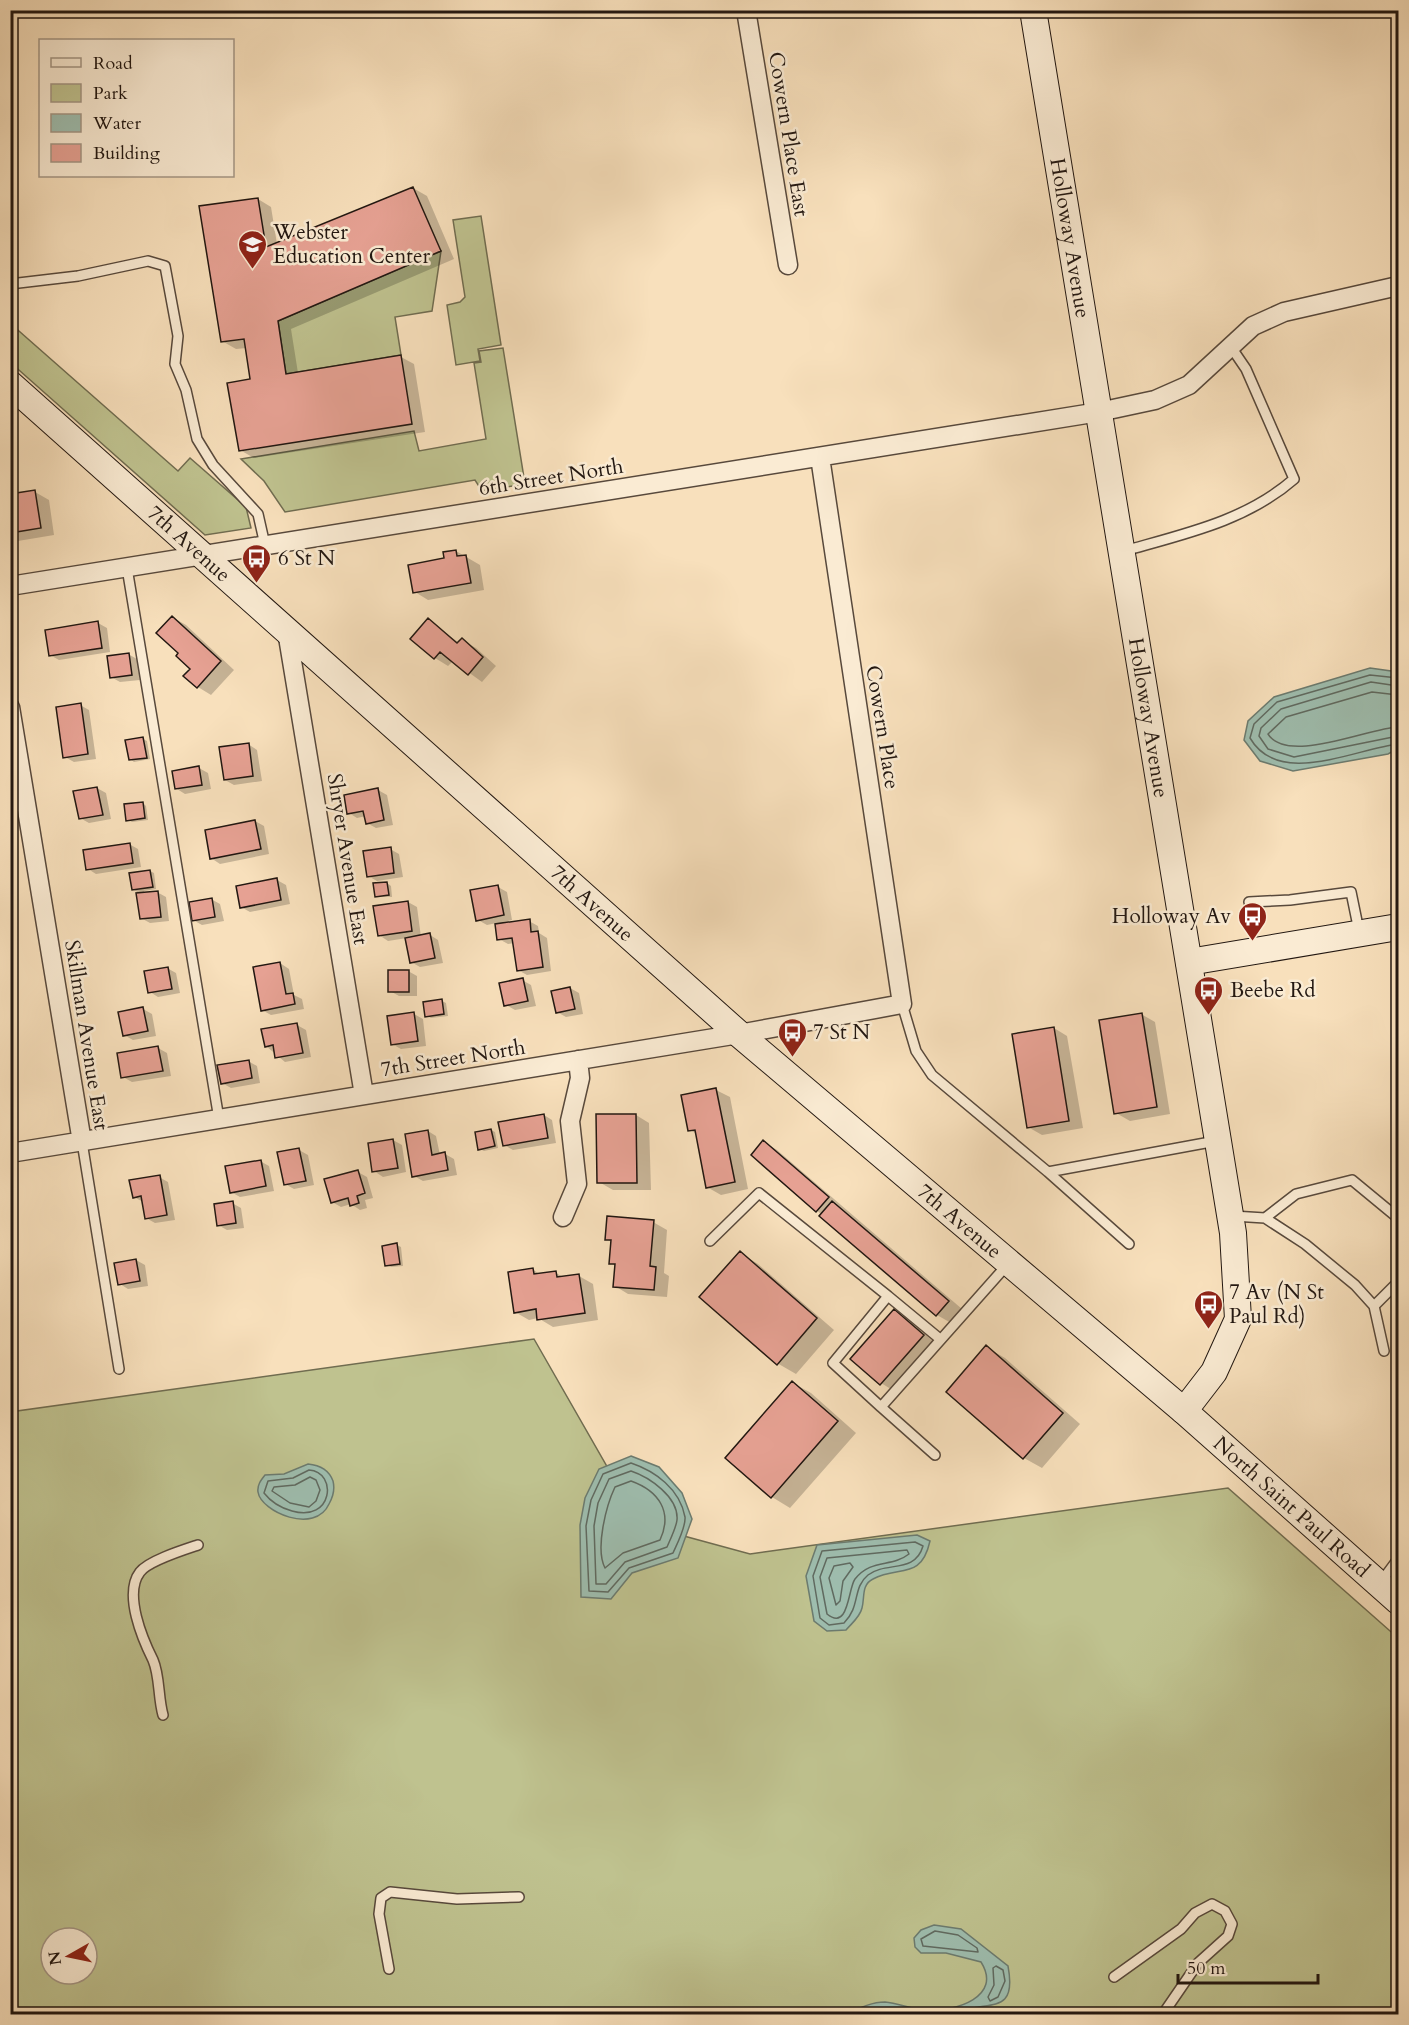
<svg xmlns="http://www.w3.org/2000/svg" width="1409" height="2025" font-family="Cardo,serif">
<rect width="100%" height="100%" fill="#f8e0bc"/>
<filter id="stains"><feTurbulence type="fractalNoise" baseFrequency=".00333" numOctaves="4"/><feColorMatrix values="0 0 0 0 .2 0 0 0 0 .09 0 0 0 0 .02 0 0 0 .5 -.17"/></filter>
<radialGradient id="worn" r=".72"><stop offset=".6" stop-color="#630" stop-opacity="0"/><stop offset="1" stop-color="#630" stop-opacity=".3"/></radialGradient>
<!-- green -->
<path fill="#bfc28f" stroke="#706c50" stroke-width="1.5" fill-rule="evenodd" d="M 481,216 L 501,345 L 478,349 L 480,361 L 456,365 L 447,305 L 460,302 L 465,297 L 453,220 Z
M 441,251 L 432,311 L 395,317 L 401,355 L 286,374 L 278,321 Z
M 11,324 L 178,471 L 190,458 L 246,507 L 251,528 L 205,535 L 11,363 Z
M 503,348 L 525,484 L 482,491 L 475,480 L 285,512 L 264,481 L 241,459 L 414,431 L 419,451 L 486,439 L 474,363 L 481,362 L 479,351 Z
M 534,1339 L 640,1524 L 750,1554 L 1228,1488 L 1398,1638 L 1398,2014 L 11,2014 L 10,1412 ZM 51,1938 L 87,1938 L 87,1974 L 51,1974 Z"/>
<!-- water -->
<path fill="#9ebdae" stroke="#6c7b6f" stroke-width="1.5" d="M 1370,668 L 1398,672 L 1397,749 L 1388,754 L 1293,771 L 1260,761 L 1244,740 L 1248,721 L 1274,697 Z
M 631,1456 L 659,1467 L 682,1493 L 692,1519 L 678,1558 L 632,1573 L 611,1599 L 581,1597 L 580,1525 L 585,1498 L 599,1469 Z
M 308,1464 C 319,1465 329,1470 333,1481 C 335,1489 333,1497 329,1504 C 315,1535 261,1512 258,1492 C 257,1485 261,1480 265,1475 L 284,1474 Z
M 917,1535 L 930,1541 C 921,1581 899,1565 873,1579 C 861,1585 865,1597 862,1608 C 860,1617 852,1623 846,1630 L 827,1631 L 814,1621 L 806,1576 L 817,1545 Z
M 934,1925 L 961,1929 L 1008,1966 C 1018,2019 984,1998 956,2014 L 850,2014 C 859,2007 874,2002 885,2002 C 899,2003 913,2010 927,2010 C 955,2012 1003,1997 981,1962 L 946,1953 L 921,1953 L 915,1947 L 914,1938 L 921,1930 Z"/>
<!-- shadow -->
<path fill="#0003" d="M 12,10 L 62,10 L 21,16 Z
M 413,188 L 427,196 L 454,259 L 291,329 L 298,373 L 401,357 L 414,364 L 425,432 L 254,458 L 240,450 L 252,380 L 247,348 L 236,349 L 222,341 L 258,199 L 271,207 L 277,244 Z
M 35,492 L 49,500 L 54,535 L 12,542 L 10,496 Z
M 456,551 L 480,565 L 484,590 L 428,600 L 415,592 Z
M 172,617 L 186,625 L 234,670 L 211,695 L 198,687 L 192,669 L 180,653 Z
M 428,620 L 459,643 L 462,640 L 476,648 L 496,666 L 482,682 L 453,661 L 448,666 L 435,658 Z
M 98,623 L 107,628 L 110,652 L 59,660 L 50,655 Z
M 128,654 L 137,659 L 140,680 L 120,682 L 111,677 Z
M 80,705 L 89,710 L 96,759 L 74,762 L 65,757 Z
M 143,739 L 147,741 L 150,759 L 134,762 L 130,759 Z
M 248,744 L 257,750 L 262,781 L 234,785 L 225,780 Z
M 199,768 L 208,773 L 211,789 L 185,794 L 177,789 Z
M 97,788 L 106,793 L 111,819 L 89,823 L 80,818 Z
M 378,790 L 387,795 L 393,825 L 376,828 L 367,823 L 366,816 L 357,818 L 349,813 Z
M 143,803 L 146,806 L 148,820 L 132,822 L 128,820 Z
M 255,821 L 264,826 L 269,854 L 220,864 L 211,858 Z
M 129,844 L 138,849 L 141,867 L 96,874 L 88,869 Z
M 390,849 L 399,854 L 403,877 L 377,881 L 368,876 Z
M 150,871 L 154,873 L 156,889 L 144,891 L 144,894 L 157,892 L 166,897 L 169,921 L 150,923 L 141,918 L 141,894 L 134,890 Z
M 277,880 L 286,885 L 290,904 L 250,912 L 241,907 Z
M 387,883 L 391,886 L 392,897 L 376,896 Z
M 498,887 L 507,892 L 512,920 L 503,922 L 503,924 L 529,921 L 538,926 L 539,933 L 547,938 L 551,971 L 527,975 L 518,970 L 515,943 L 508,944 L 499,939 L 497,923 L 487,925 L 478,920 Z
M 211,899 L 220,904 L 224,921 L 202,925 L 193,920 Z
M 408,902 L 417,907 L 421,937 L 430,935 L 438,940 L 443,963 L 420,967 L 411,962 L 407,938 L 388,941 L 379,935 Z
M 280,963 L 289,969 L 294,995 L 302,999 L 304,1009 L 271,1015 L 262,1010 Z
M 167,968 L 176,973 L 180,993 L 158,997 L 150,992 Z
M 408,971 L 417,976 L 417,996 L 399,996 L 390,991 Z
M 522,980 L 531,985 L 536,1006 L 515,1010 L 506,1005 Z
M 570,988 L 579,993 L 583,1014 L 566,1017 L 557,1012 Z
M 442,1001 L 446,1003 L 448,1016 L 431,1018 L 427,1016 Z
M 10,1003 L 18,1035 L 10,1036 Z
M 143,1009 L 152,1014 L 156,1036 L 133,1040 L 124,1035 Z
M 414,1014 L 423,1019 L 426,1046 L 401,1049 L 392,1044 Z
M 1141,1014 L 1155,1022 L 1170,1114 L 1130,1121 L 1116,1113 Z
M 297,1025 L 306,1030 L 311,1057 L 285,1062 L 266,1046 Z
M 1054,1028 L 1067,1036 L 1083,1128 L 1042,1135 L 1028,1127 Z
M 158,1048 L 167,1053 L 171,1076 L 132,1082 L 123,1077 Z
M 248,1061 L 257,1066 L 260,1083 L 231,1088 L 222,1083 Z
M 10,1071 L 14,1073 L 17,1094 L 10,1095 Z
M 716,1090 L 730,1097 L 748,1189 L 721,1195 L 707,1187 L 697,1134 L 690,1130 Z
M 544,1115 L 552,1120 L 556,1143 L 513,1150 L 504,1145 Z
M 636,1115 L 649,1123 L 651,1190 L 613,1190 L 599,1182 Z
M 491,1130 L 495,1132 L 498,1148 L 484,1151 L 480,1149 Z
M 428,1131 L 436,1136 L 440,1155 L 445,1154 L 454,1159 L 457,1175 L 423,1181 L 414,1176 Z
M 393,1140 L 402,1145 L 406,1172 L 383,1177 L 374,1171 Z
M 764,1142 L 777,1150 L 962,1309 L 951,1323 L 937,1315 L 753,1155 Z
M 299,1150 L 308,1155 L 314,1185 L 294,1189 L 285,1184 Z
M 260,1161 L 269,1166 L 274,1191 L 240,1197 L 231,1192 Z
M 358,1172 L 367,1177 L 373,1198 L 365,1200 L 367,1208 L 360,1210 L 351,1204 L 341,1207 L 332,1202 Z
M 159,1177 L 168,1182 L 175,1220 L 155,1223 L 146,1218 L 143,1202 L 134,1197 Z
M 232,1203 L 241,1208 L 244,1228 L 227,1230 L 218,1225 Z
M 653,1222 L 667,1230 L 664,1273 L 669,1276 L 667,1297 L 628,1294 L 615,1286 L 616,1266 L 611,1263 L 612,1242 L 607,1239 Z
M 397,1245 L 401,1247 L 403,1266 L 391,1267 L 387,1265 Z
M 740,1253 L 758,1264 L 834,1330 L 796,1374 L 777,1363 Z
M 136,1260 L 145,1265 L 148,1286 L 128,1289 L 120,1284 Z
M 532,1269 L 541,1275 L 556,1273 L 565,1278 L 579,1276 L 593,1284 L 598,1320 L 553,1327 L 538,1318 L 529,1320 L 515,1312 Z
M 895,1311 L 908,1319 L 936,1344 L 894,1391 L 881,1383 Z
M 986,1347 L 1005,1358 L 1080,1424 L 1042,1468 L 1024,1458 Z
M 793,1383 L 811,1393 L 856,1433 L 790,1508 L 772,1497 Z"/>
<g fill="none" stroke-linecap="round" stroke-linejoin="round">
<!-- shore -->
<path stroke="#606a60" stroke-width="1.5" d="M 1398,678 L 1370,675 L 1277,702 L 1254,724 L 1250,738 C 1279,788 1355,749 1398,744
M 1398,686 L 1371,682 L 1281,709 L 1261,728 L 1259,736 L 1268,749 L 1294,757 L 1398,736
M 1398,695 L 1372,692 L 1286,717 L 1268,734 C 1287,765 1369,728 1398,727
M 631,1463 C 655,1471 680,1489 685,1517 C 686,1527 677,1544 673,1553 L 629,1568 L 608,1592 L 589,1591 L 586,1526 L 591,1500 L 603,1474 Z
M 309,1470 C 338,1472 333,1523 292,1511 C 281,1508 271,1502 264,1493 L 268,1481 L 293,1478 Z
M 631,1471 C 649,1477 679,1497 677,1520 C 676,1528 670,1540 667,1547 L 625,1562 L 606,1584 L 596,1584 L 594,1526 L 598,1503 L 609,1479 Z
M 310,1477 L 316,1480 L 320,1490 L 316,1501 L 309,1507 L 290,1503 L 272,1491 L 274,1487 L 295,1485 Z
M 631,1481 C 659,1491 673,1512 660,1540 L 623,1553 L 605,1568 C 595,1549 606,1506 615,1487 Z
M 915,1542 L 923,1546 C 915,1574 886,1561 868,1575 C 852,1588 861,1606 844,1623 L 829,1625 L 820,1618 L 813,1576 L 822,1551 Z
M 907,1550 L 909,1554 C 891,1568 872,1558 855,1579 C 848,1588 849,1632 827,1614 L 820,1577 L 827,1558 Z
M 850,1563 L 853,1567 L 843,1581 L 840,1601 L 836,1605 L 829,1578 L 834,1566 Z
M 935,1931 L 958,1935 L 977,1948 L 978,1952 L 923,1946 L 921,1939 Z
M 996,1966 L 1003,1970 L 1005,1981 L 998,1997 L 990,2001 L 988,1997 L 994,1985 L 993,1968 Z"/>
</g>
<!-- building -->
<path fill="#e6a193" stroke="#221711" stroke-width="1.5" d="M 413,187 L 441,251 L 278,321 L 286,374 L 401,355 L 412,424 L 239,451 L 227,383 L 250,379 L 244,339 L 221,342 L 199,206 L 258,198 L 266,247 Z
M 35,490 L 41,528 L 10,533 L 10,494 Z
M 456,550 L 457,556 L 466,555 L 471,583 L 413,593 L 408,565 L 444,558 L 443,552 Z
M 172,616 L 221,661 L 197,688 L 183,676 L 190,669 L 176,656 L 178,653 L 156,633 Z
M 428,618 L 457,643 L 462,638 L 483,657 L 468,675 L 440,652 L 434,659 L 410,639 Z
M 98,621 L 102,648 L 49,656 L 45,630 Z
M 129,653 L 132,675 L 110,678 L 107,656 Z
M 81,703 L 88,754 L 63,758 L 56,707 Z
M 143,737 L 147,758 L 129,760 L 125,740 Z
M 249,743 L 253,776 L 224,780 L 219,747 Z
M 199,766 L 202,785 L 175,789 L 172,771 Z
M 97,787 L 103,815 L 79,819 L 73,791 Z
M 378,788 L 384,820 L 366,824 L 363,811 L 347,814 L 344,795 Z
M 143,802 L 145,818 L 126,821 L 124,804 Z
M 255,820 L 261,849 L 210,859 L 205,830 Z
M 130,843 L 133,863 L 86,870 L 83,850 Z
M 391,847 L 394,873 L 367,877 L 363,851 Z
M 150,870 L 153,887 L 132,890 L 129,873 Z
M 277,878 L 281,900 L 240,908 L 236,886 Z
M 387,882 L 389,895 L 375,897 L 373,883 Z
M 498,885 L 504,915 L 476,921 L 470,890 Z
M 158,891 L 161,917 L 140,919 L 136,893 Z
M 212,898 L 215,917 L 192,921 L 189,902 Z
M 408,901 L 412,931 L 378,936 L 373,906 Z
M 530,919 L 531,932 L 538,931 L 543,967 L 517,971 L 512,938 L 497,940 L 495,924 Z
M 430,933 L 435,958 L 410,963 L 405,938 Z
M 280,962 L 286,994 L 293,993 L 295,1004 L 261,1011 L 253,967 Z
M 168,967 L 172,989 L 148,993 L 144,971 Z
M 388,970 L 409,970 L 409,992 L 388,992 Z
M 523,978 L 528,1001 L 504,1006 L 499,983 Z
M 570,987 L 575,1009 L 556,1013 L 551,991 Z
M 442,999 L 444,1014 L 425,1017 L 423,1002 Z
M 143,1007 L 148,1031 L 123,1036 L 118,1012 Z
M 414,1012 L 418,1041 L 391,1045 L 387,1016 Z
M 1142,1013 L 1157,1107 L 1114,1114 L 1099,1020 Z
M 297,1023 L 303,1053 L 275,1058 L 273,1045 L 265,1047 L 261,1029 Z
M 1054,1027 L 1069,1121 L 1027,1128 L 1012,1034 Z
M 158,1046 L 163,1071 L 121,1078 L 117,1053 Z
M 249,1060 L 252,1078 L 221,1084 L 217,1065 Z
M 716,1088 L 735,1182 L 706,1188 L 695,1130 L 688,1131 L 681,1095 Z
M 544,1114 L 548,1138 L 503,1146 L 498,1122 Z
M 596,1114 L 636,1114 L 637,1183 L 597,1183 Z
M 491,1129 L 495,1146 L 478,1150 L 475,1132 Z
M 428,1130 L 432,1155 L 445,1152 L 448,1170 L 412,1177 L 405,1134 Z
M 393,1139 L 398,1168 L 372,1172 L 368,1143 Z
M 763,1140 L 829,1197 L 816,1212 L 751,1155 Z
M 299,1148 L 306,1181 L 284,1185 L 277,1152 Z
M 261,1160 L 266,1186 L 230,1193 L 225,1166 Z
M 358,1170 L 365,1193 L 357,1196 L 359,1203 L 350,1206 L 348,1198 L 331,1203 L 324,1179 Z
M 160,1175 L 167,1215 L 145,1219 L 141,1196 L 133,1198 L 129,1180 Z
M 233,1201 L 236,1223 L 217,1226 L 214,1204 Z
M 832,1201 L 949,1301 L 936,1316 L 819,1216 Z
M 607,1216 L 654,1220 L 650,1266 L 656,1267 L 654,1290 L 613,1287 L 615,1264 L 609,1264 L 611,1240 L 605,1240 Z
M 397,1243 L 400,1264 L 385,1266 L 382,1246 Z
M 740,1251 L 817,1318 L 777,1365 L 699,1297 Z
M 136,1259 L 140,1281 L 118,1285 L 114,1263 Z
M 533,1268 L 534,1274 L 556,1271 L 557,1277 L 579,1274 L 585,1313 L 537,1320 L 536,1309 L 514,1313 L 508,1272 Z
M 894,1309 L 924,1335 L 880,1385 L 850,1359 Z
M 986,1345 L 1063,1413 L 1023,1459 L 946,1392 Z
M 792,1381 L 838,1421 L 771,1498 L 725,1458 Z"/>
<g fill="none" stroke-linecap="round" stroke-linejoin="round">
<defs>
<path id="lane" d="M 10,284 L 78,276 L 148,261 L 165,266 L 178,336 L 175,364 L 186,390 L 197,439 L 213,465 L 258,514 L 265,545
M 1124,551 C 1184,534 1246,521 1294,479 L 1246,369 L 1231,347
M 127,568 L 219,1119
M 1249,902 L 1290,900 L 1351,892 L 1359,931
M 902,1004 L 916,1051 L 932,1075 L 1048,1172 L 1216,1141
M 82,1142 L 119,1369
M 1048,1172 L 1129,1244
M 1233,1216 L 1265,1218 L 1305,1244 L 1355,1285 L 1374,1306 L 1384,1351
M 1265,1218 L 1296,1194 L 1352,1180 L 1398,1218
M 710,1241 L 759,1193 L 888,1296 L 833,1363 L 881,1407 L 1007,1265
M 888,1296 L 940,1339
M 1374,1306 L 1398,1282
M 881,1407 L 935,1455
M 1381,1582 L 1398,1559
M 163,1715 C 158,1698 160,1676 153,1660 C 143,1640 123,1594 140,1572 C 148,1561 183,1550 198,1545
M 389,1969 L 379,1914 L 381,1898 L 390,1892 L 457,1899 L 519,1897
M 1114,1977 L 1181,1929 L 1195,1913 L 1212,1904 L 1225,1911 L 1232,1924 L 1228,1936 L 1198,1963 L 1163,2014"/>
<path id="street" d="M 746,10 L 788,265
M 10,586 L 1099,412 L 1155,400 L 1189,385 L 1253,326 L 1284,312 L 1398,286
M 287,631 L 364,1095
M 10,707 L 82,1142
M 10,1153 L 739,1034 L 902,1004 L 820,457
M 563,1217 L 577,1184 L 570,1121 L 580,1078 L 578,1060"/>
<g id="secondary">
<path id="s1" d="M 1033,10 L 1233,1233 L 1238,1319 L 1214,1372 L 1184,1411"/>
<path id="s2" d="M 10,384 L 739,1034 L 1184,1411 L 1398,1601"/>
<path d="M 1189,962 L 1398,927"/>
</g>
</defs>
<!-- lane casing -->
<use href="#lane" stroke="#58493c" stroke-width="12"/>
<!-- street casing -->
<use href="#street" stroke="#58493c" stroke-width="21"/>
<!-- secondary casing -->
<use href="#secondary" stroke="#221711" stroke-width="28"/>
<!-- lane -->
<use href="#lane" stroke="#faebd3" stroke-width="9"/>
<!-- street -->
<use href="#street" stroke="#faebd3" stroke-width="18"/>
<!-- secondary -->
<use href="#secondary" stroke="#faebd3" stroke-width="26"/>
</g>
<!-- icons -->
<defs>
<symbol id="school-pin" viewBox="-11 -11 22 30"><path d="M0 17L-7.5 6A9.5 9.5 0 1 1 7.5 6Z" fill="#8f2418" stroke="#faebd3"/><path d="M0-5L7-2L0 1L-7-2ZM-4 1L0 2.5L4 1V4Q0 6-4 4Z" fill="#fff"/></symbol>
<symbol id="bus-pin" viewBox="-11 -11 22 30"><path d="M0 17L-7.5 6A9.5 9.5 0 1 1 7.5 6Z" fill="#8f2418" stroke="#faebd3"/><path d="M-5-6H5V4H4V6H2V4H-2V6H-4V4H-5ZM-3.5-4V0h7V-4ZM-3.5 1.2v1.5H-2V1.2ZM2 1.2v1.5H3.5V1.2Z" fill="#fff"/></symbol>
</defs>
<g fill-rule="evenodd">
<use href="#school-pin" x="236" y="228" width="33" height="45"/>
<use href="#bus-pin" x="240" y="542" width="33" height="45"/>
<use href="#bus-pin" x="1236" y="900" width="33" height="45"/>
<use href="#bus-pin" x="1192" y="974" width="33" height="45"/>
<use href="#bus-pin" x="776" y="1016" width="33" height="45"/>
<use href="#bus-pin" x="1192" y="1288" width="33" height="45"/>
</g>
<g text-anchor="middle" stroke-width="5" stroke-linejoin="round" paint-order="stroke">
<!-- street labels -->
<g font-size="21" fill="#221711" stroke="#faebd3">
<text transform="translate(789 134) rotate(81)" y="7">Cowern Place East</text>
<text dy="7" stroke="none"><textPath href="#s1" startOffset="231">Holloway Avenue</textPath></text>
<text transform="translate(551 477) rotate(-9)" y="7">6th Street North</text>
<text dy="7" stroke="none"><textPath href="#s2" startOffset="240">7th Avenue</textPath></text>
<text dy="7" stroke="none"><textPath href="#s1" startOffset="717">Holloway Avenue</textPath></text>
<text transform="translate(883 727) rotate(81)" y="7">Cowern Place</text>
<text transform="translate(348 859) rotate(81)" y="7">Shryer Avenue East</text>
<text dy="7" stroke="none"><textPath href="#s2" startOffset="780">7th Avenue</textPath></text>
<text transform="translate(87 1035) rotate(81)" y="7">Skillman Avenue East</text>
<text transform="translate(453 1058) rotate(-9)" y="7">7th Street North</text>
<text dy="7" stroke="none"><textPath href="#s2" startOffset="1266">7th Avenue</textPath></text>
<text dy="7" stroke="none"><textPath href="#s2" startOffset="1704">North Saint Paul Road</textPath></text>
</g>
<!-- poi labels -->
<g font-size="21" fill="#221711" stroke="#faebd3" text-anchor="start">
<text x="273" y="239">Webster<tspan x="273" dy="24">Education Center</tspan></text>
<text x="278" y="565">6 St N</text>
<text x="1231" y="923" text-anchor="end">Holloway Av</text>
<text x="1230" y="997">Beebe Rd</text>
<text x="813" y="1039">7 St N</text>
<text x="1229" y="1299">7 Av (N St<tspan x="1229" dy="24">Paul Rd)</tspan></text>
</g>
</g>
<!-- margin -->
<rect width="1409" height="2025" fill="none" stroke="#f8e0bc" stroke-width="36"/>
<rect x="12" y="12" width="1385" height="2001" fill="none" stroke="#221711" stroke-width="3"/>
<rect x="18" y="18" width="1373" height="1989" fill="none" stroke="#221711" stroke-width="1.5"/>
<!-- legend -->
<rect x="39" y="39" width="195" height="138" fill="#faebd3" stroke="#a49685" stroke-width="1.5"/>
<rect x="51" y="58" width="30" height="9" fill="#faebd3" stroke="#a49685" stroke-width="1.5"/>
<text x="93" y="69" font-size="18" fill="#221711">Road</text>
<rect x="51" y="84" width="30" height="18" fill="#bfc28f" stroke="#a49685" stroke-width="1.5"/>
<text x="93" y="99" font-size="18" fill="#221711">Park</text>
<rect x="51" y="114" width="30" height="18" fill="#9ebdae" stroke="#a49685" stroke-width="1.5"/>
<text x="93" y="129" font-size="18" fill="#221711">Water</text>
<rect x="51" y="144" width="30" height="18" fill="#e6a193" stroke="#a49685" stroke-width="1.5"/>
<text x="93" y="159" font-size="18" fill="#221711">Building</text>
<!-- north arrow -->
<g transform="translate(69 1956) rotate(261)"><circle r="28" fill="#faebd3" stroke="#a49685" stroke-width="1.5"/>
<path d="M0-4.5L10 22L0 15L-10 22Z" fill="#8f2418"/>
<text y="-9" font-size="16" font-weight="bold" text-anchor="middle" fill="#221711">N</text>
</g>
<!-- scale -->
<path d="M1178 1974v9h140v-9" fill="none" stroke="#221711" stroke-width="3"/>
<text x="1187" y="1974" font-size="18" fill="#221711" stroke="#faebd3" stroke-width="4.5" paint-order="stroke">50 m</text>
<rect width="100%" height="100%" filter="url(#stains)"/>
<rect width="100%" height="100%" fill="url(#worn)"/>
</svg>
